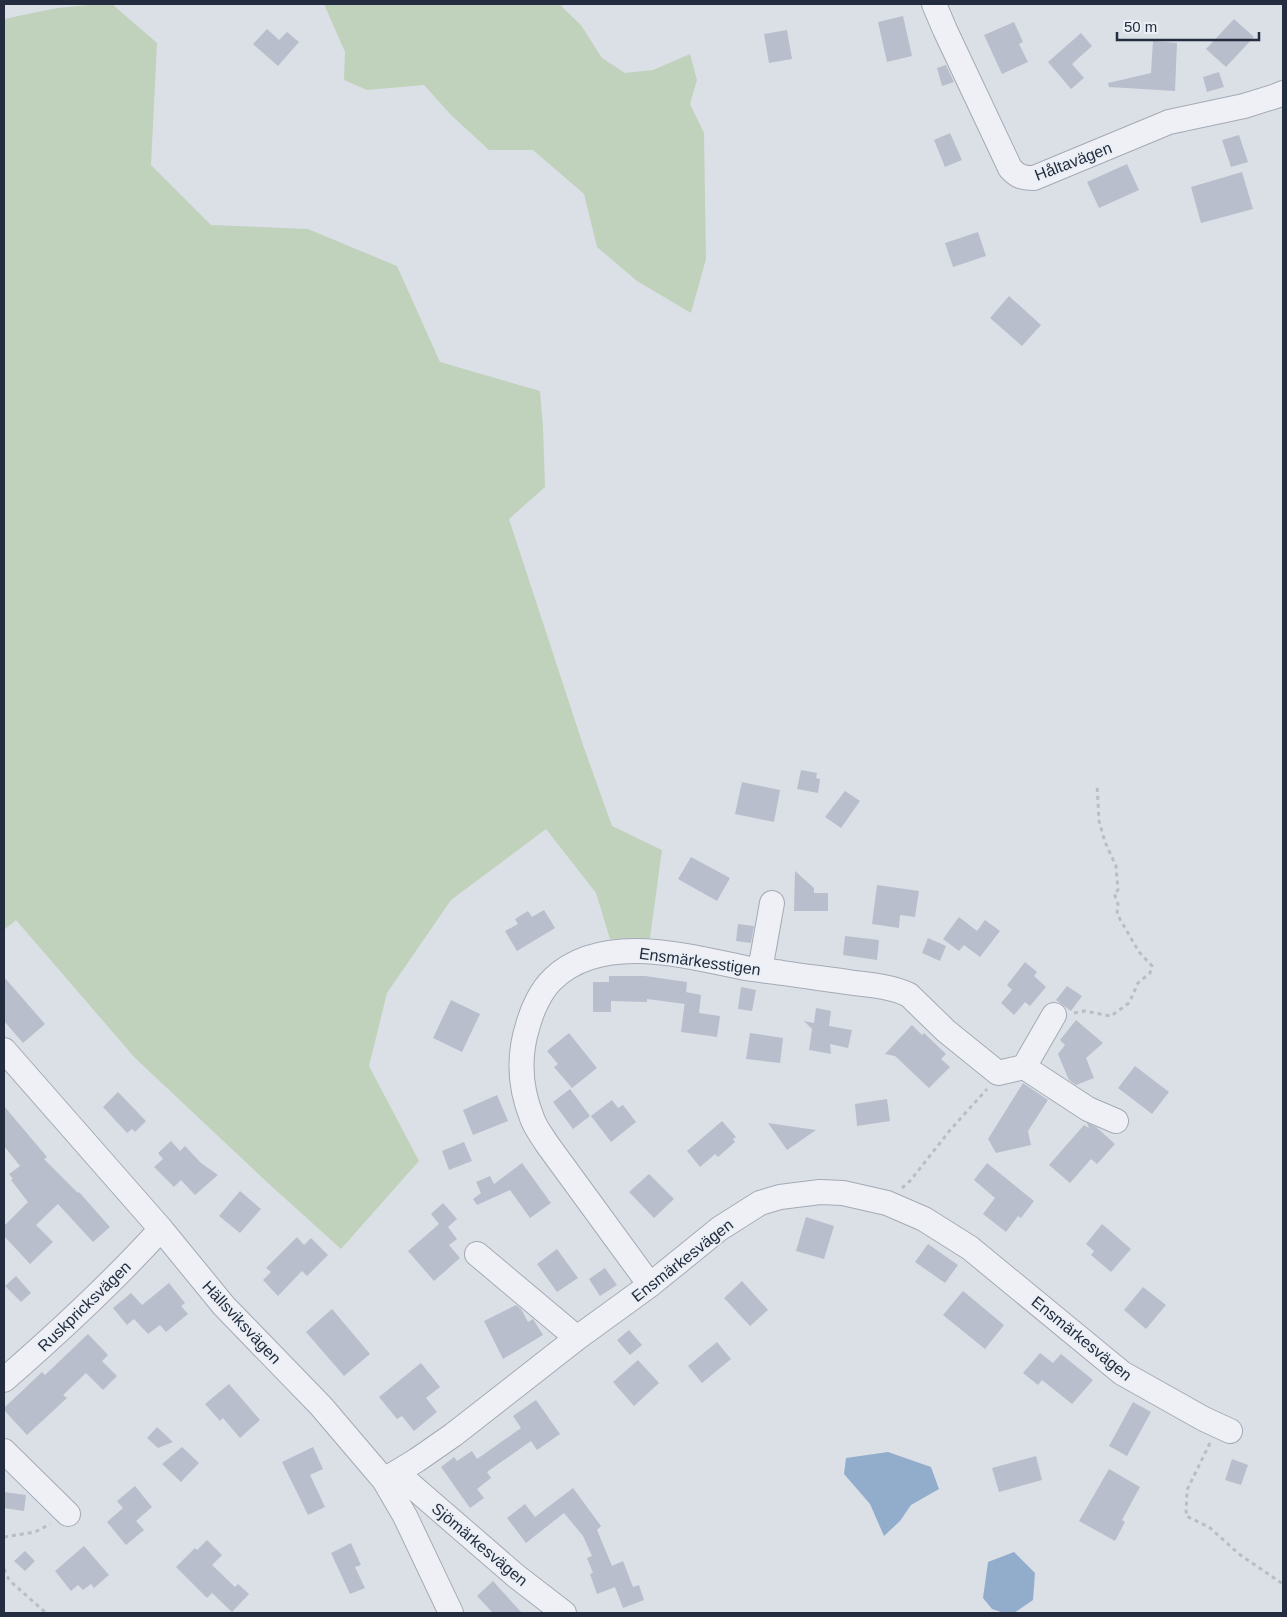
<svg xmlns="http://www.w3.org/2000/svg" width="1287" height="1617" font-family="Helvetica,sans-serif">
<rect width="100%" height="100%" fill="#dbe0e7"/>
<!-- green -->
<path fill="#c0d2bb" d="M 101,4 L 112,4 L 157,43 L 151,165 L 211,225 L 308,229 L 397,266 L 440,362 L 540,391 L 543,427 L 545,487 L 509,519 L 583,745 L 612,826 L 662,850 L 650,938 L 610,939 L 596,893 L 546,829 L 451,900 L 387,993 L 369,1066 L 419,1161 L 341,1249 L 269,1184 L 135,1058 L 16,920 L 4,930 L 4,19 L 57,8 Z
M 324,4 L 566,4 L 561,6 L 581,25 L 602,58 L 625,73 L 653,70 L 690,54 L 697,80 L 690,104 L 704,133 L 706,259 L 691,313 L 637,281 L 597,247 L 584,194 L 533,150 L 489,150 L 451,115 L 424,85 L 367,90 L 344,80 L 345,52 Z"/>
<!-- water -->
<path fill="#92accc" d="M 888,1452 L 931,1467 L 939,1489 L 911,1505 L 900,1521 L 884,1536 L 870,1504 L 844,1474 L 846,1458 Z
M 1014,1552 L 1035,1573 L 1033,1600 L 1014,1613 L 1004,1613 L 992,1609 L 983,1598 L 988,1562 Z"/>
<!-- building -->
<path fill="#b8becb" d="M 903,16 L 912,56 L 887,62 L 878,22 Z
M 1234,19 L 1254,37 L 1226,67 L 1206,49 Z
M 1014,22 L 1023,42 L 1019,44 L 1028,62 L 1002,74 L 984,35 Z
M 267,29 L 279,40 L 287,32 L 299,42 L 278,66 L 253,44 Z
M 787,30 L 792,59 L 769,63 L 764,34 Z
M 1081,33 L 1092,46 L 1072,64 L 1084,78 L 1071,89 L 1048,62 Z
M 1153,41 L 1177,43 L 1175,91 L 1109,87 L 1108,83 L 1151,73 Z
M 946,65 L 954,82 L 942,86 L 937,68 Z
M 1219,72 L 1224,87 L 1207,92 L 1203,77 Z
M 950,133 L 962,160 L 945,167 L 934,140 Z
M 1239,135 L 1248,162 L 1231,167 L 1222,140 Z
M 1127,164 L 1139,190 L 1099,208 L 1087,182 Z
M 1242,172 L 1253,209 L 1201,223 L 1191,187 Z
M 978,232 L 986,256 L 953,267 L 945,243 Z
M 1009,296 L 1041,325 L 1022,346 L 990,318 Z
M 801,770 L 817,773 L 816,778 L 820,779 L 818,793 L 797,789 Z
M 742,782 L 780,790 L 774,822 L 735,814 Z
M 845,791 L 860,801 L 841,828 L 825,817 Z
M 691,857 L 730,878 L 717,901 L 678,879 Z
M 795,871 L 814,888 L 814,893 L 828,893 L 828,911 L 794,911 Z
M 877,885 L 919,891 L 915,917 L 900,915 L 899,928 L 872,924 Z
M 544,910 L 555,928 L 517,951 L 505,931 L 518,924 L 515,919 L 528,911 L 532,917 Z
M 959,917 L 977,931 L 985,920 L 1000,931 L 980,957 L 964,945 L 959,951 L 943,939 Z
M 738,924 L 754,926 L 751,943 L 736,941 Z
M 845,936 L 879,940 L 877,960 L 843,955 Z
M 928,938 L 946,946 L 940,961 L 922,953 Z
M 1025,962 L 1037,972 L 1034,976 L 1046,987 L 1030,1006 L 1025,1002 L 1014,1015 L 1001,1003 L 1012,990 L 1007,985 Z
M 609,976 L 645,976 L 687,982 L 685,1004 L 647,999 L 647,1002 L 611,1001 L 611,1012 L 593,1012 L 593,982 L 609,982 Z
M 4,977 L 45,1024 L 23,1043 L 4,1021 Z
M 1067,986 L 1082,996 L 1071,1011 L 1056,1000 Z
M 741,987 L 756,990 L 752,1011 L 738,1009 Z
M 686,992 L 701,995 L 699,1013 L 720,1016 L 717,1037 L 681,1032 Z
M 451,1000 L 480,1014 L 462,1052 L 433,1038 Z
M 816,1008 L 831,1011 L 829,1026 L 852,1030 L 848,1048 L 830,1044 L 831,1054 L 809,1050 L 812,1029 L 804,1021 L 814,1023 Z
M 1076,1020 L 1103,1043 L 1086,1058 L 1094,1078 L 1076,1085 L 1069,1080 L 1058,1054 L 1065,1045 L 1060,1040 Z
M 912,1025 L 922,1035 L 924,1033 L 946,1054 L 941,1059 L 950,1067 L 929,1088 L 895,1056 L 885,1054 Z
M 569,1033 L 597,1068 L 572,1088 L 554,1067 L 558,1064 L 547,1051 Z
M 750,1033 L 783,1038 L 780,1063 L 746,1059 Z
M 1135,1066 L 1169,1092 L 1152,1114 L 1118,1088 Z
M 1023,1083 L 1048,1100 L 1028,1131 L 1031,1145 L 996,1153 L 988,1139 Z
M 570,1089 L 590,1116 L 573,1129 L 553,1102 Z
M 118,1092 L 146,1121 L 135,1132 L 132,1129 L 127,1133 L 103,1107 Z
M 497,1095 L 508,1121 L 473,1135 L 463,1110 Z
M 887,1099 L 890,1121 L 857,1126 L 855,1104 Z
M 612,1100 L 618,1108 L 623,1105 L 636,1122 L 611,1142 L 591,1116 Z
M 4,1106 L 47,1157 L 44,1159 L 78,1193 L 79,1192 L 110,1227 L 93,1242 L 58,1204 L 36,1225 L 53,1242 L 30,1264 L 4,1236 L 4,1226 L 28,1202 L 11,1180 L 13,1179 L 9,1174 L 20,1166 L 4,1146 Z
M 722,1121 L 736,1137 L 733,1139 L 735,1142 L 718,1157 L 715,1154 L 700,1167 L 687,1151 Z
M 768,1123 L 816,1130 L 787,1150 Z
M 1087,1123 L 1096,1127 L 1115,1144 L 1097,1164 L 1091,1159 L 1070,1183 L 1049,1165 L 1084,1125 L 1089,1128 Z
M 171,1141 L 180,1151 L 185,1146 L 201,1163 L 218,1175 L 195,1195 L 181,1180 L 174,1187 L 154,1167 L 163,1159 L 158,1153 Z
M 464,1142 L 472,1161 L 449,1170 L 442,1151 Z
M 522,1163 L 551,1203 L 530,1218 L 510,1190 L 477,1205 L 473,1199 L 481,1193 L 476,1182 L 490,1176 L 494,1184 Z
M 987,1163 L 1034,1201 L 1021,1218 L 1018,1216 L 1006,1232 L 983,1214 L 995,1198 L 974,1180 Z
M 649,1174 L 674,1199 L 654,1218 L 629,1192 Z
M 240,1191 L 261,1209 L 240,1233 L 219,1216 Z
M 443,1203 L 457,1219 L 448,1227 L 457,1239 L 449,1245 L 460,1258 L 434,1281 L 408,1251 L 439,1224 L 431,1214 Z
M 806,1217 L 834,1226 L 824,1259 L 796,1251 Z
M 1102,1224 L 1131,1249 L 1111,1272 L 1091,1255 L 1094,1251 L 1086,1244 Z
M 297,1237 L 304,1245 L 311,1238 L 328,1255 L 307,1276 L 302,1271 L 278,1296 L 263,1280 L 271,1272 L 266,1268 Z
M 928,1244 L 958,1265 L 945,1283 L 915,1262 Z
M 557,1249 L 578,1278 L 557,1292 L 537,1264 Z
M 605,1268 L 617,1285 L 600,1296 L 589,1279 Z
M 16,1276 L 31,1293 L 21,1302 L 5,1286 Z
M 742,1281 L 768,1310 L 750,1326 L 724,1298 Z
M 169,1283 L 185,1303 L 181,1306 L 188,1314 L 166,1332 L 160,1325 L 148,1334 L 134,1319 L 127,1325 L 113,1308 L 131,1293 L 142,1305 Z
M 1143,1287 L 1166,1305 L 1146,1329 L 1124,1310 Z
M 963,1291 L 1004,1325 L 985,1349 L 943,1315 Z
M 516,1305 L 521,1309 L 528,1322 L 533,1319 L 543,1335 L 503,1359 L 484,1321 Z
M 332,1309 L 370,1354 L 344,1376 L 306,1332 Z
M 629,1330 L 642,1345 L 630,1355 L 617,1340 Z
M 88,1334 L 108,1355 L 102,1361 L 117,1376 L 103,1390 L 86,1373 L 63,1395 L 67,1398 L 27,1435 L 4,1410 L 4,1408 L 42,1372 L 45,1375 Z
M 717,1342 L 731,1359 L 702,1383 L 688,1366 Z
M 1040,1353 L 1053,1363 L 1061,1354 L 1093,1380 L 1072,1404 L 1042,1380 L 1038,1385 L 1023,1373 Z
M 638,1360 L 659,1383 L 634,1406 L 613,1382 Z
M 421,1363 L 440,1387 L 426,1398 L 437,1412 L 414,1431 L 402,1416 L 397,1419 L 379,1397 Z
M 229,1384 L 260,1420 L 240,1438 L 223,1418 L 220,1421 L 205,1404 Z
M 536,1400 L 560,1434 L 537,1450 L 531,1441 L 487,1472 L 491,1478 L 477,1489 L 484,1498 L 470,1508 L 441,1467 L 454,1457 L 457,1461 L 472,1451 L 477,1459 L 521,1428 L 513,1416 Z
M 1133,1402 L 1151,1412 L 1127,1456 L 1109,1446 Z
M 157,1427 L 173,1442 L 158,1448 L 147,1438 Z
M 182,1447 L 199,1463 L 181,1482 L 162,1464 Z
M 313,1447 L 323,1469 L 310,1475 L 325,1507 L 308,1515 L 282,1462 Z
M 1036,1456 L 1042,1480 L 999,1492 L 992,1468 Z
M 1232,1459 L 1248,1465 L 1241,1485 L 1225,1480 Z
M 1109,1469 L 1140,1487 L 1122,1520 L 1125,1522 L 1115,1541 L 1079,1521 Z
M 135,1486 L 152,1507 L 136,1521 L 144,1530 L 126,1545 L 107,1522 L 123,1508 L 117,1501 Z
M 573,1488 L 601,1526 L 597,1530 L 612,1566 L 623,1561 L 633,1587 L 639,1585 L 644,1600 L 623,1608 L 615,1587 L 597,1594 L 590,1574 L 593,1573 L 587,1558 L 592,1556 L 583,1536 L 564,1513 L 526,1543 L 507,1518 L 525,1504 L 535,1517 Z
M 4,1492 L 26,1495 L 24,1511 L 4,1508 Z
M 207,1540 L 222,1555 L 212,1565 L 235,1587 L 238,1584 L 249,1594 L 232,1612 L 212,1593 L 207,1598 L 176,1567 L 195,1548 L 197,1550 Z
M 351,1543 L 361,1565 L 355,1567 L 365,1588 L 350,1594 L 331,1553 Z
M 84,1546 L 109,1575 L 94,1588 L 91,1584 L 83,1590 L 78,1585 L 71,1591 L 55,1571 Z
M 25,1551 L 35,1561 L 25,1571 L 14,1561 Z
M 493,1581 L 501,1590 L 522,1613 L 493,1613 L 477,1596 Z"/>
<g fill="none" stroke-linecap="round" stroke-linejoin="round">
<defs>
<path id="minor" d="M 934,4 L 945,30 L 1010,168 C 1018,177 1023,178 1034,178 L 1169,122 L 1244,106 L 1276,96 L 1283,93
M 760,970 L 772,903
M 4,1050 L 161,1229 L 224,1306 L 321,1406 L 384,1480 L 405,1516 L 451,1613
M 1024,1067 L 1054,1015
M 477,1254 L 577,1338
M 650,1285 L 547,1144 C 542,1136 535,1127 532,1118 C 520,1088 518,1056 528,1025 C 532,1010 541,990 553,979 C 602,932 687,956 745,968 C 758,970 770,971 783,973 C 807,977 830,979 854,983 C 872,985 893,987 909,995 L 946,1031 L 998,1073 L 1024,1067 L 1088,1109 L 1116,1121
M 4,1380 C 58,1333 112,1283 161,1229
M 4,1451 L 68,1514
M 397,1473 L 516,1576 L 564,1613
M 384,1480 L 417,1460 L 453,1435 L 577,1338 L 650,1285 L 719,1229 L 760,1203 L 780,1197 L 820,1192 L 843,1193 L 887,1203 L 924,1219 L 970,1248 L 1122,1373 L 1204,1419 L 1230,1431"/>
</defs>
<!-- minor casing -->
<use href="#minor" stroke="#a4aab5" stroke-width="26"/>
<!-- path -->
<path stroke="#b9bdc6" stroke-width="3" stroke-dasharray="4 4" stroke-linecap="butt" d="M 1074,1013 L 1084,1011 L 1111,1016 L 1129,1003 L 1138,983 L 1150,973 L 1152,966 L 1139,952 L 1117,914 L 1118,904 L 1114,893 L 1118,890 L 1116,866 L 1105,842 L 1099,821 L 1097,784
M 902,1188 L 910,1181 L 951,1129 L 987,1089
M 1210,1443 L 1187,1490 L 1186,1516 L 1209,1527 L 1239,1554 L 1283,1584
M 4,1537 L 35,1532 L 50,1524
M 4,1569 L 9,1580 L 46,1613"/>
<!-- minor -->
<use href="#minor" stroke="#eef0f5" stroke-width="24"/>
</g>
<g text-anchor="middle" stroke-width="4" stroke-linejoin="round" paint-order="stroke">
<!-- street labels -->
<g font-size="16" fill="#242d3f" stroke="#eaeff5">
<text transform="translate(1073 161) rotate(-21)" y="6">Håltavägen</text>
<text transform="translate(700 961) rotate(8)" y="6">Ensmärkesstigen</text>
<text transform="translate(682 1260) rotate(-38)" y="6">Ensmärkesvägen</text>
<text transform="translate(84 1306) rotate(-44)" y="6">Ruskpricksvägen</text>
<text transform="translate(242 1322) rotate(47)" y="6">Hällsviksvägen</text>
<text transform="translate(1082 1338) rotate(39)" y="6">Ensmärkesvägen</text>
<text transform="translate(480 1544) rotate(40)" y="6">Sjömärkesvägen</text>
</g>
</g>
<!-- border -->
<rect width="1287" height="1617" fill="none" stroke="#242d3f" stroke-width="10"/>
<!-- scale -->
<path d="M1117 32v8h142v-8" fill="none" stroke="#242d3f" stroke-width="2.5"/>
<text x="1124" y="32" font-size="15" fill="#242d3f" stroke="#eaeff5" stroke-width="4" paint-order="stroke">50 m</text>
</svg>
